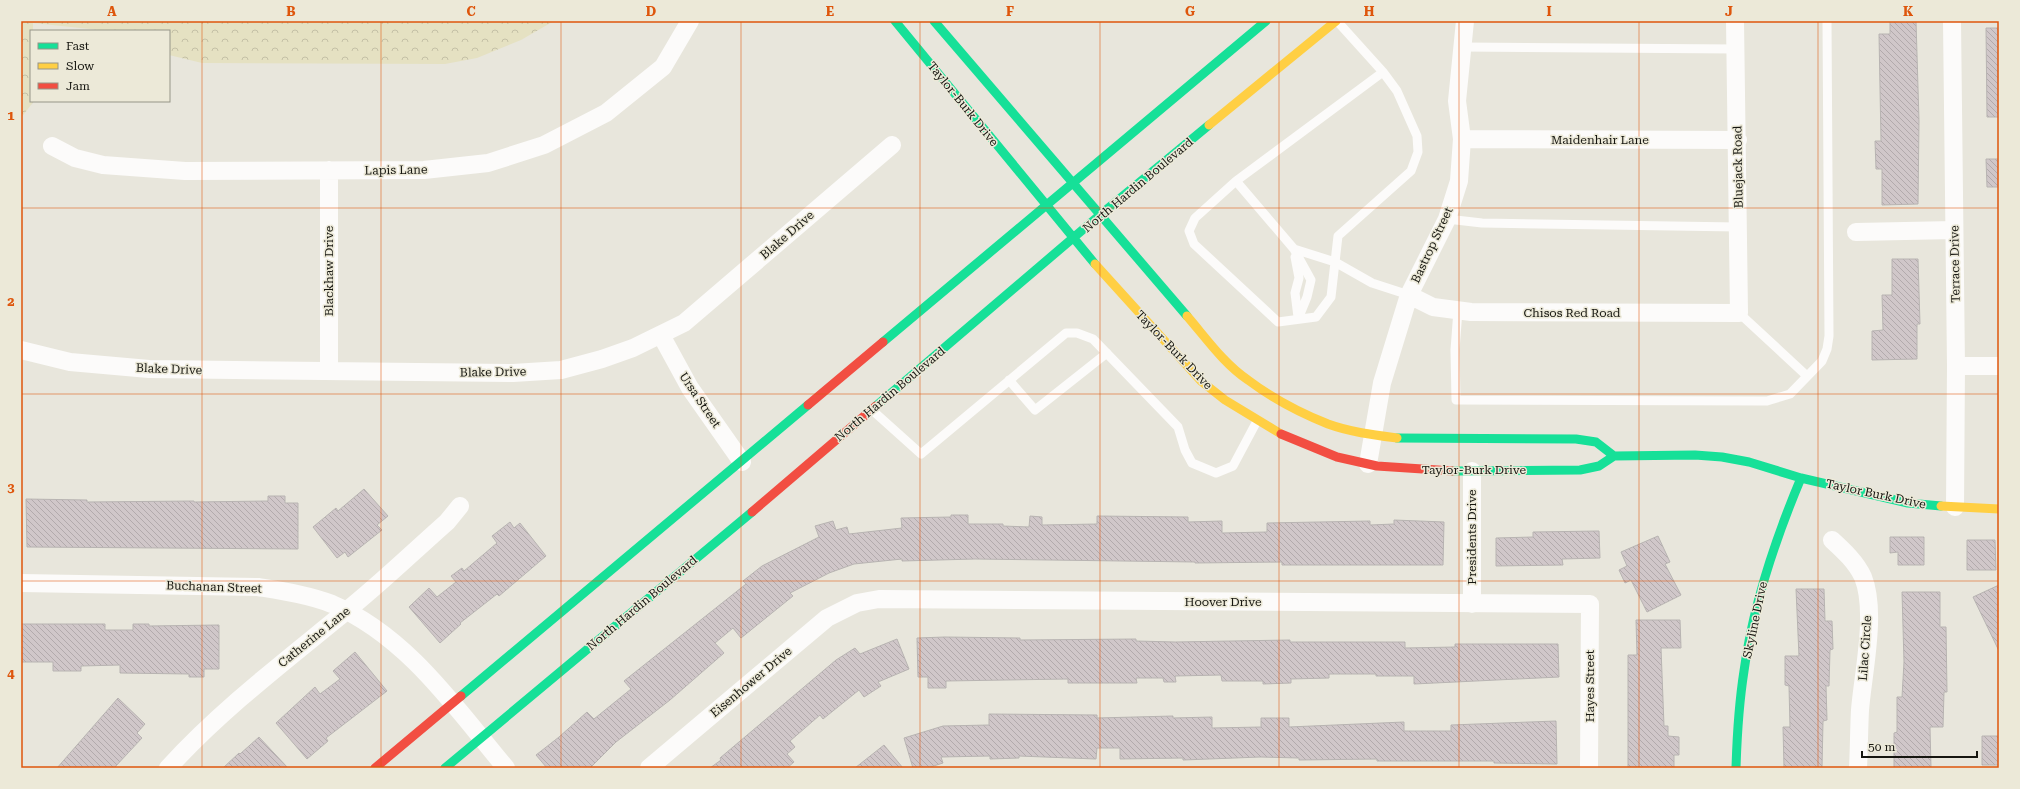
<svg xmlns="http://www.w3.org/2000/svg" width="2020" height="789" font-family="'Roboto Serif',serif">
<defs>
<pattern id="forest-crowns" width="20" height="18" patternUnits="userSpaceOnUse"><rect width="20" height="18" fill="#e5e1c2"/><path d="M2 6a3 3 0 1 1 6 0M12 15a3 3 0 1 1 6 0" fill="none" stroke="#c4c0a6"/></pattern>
<pattern id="building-back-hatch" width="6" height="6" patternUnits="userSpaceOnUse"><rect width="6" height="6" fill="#d0c7c9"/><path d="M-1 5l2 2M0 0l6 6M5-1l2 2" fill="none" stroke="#b2aaac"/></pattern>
</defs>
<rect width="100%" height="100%" fill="#e8e6dc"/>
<!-- forest -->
<path fill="url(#forest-crowns)" d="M 21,21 L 554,21 L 521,40 L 477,58 L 445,64 L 202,63 L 169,55 L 169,31 L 109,31 L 33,23 L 33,31 L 31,31 L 31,101 L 34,101 L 21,118 Z"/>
<!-- building -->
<path fill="url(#building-back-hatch)" stroke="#b8b4b2" d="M 1890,21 L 1916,21 L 1919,121 L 1918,204 L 1882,205 L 1882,169 L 1876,169 L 1875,141 L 1881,141 L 1879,34 L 1890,34 Z
M 1986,28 L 1999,28 L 1999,117 L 1987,117 Z
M 1986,159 L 1999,159 L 1999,187 L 1987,187 Z
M 1892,259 L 1918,259 L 1920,324 L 1917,324 L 1917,359 L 1872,360 L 1872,331 L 1883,330 L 1882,295 L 1892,295 Z
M 364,489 L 388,516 L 377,525 L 382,530 L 348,557 L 345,552 L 337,558 L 313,527 L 336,508 L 338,511 Z
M 268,496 L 285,496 L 285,503 L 298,503 L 298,549 L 27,547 L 26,499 L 87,500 L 87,502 L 194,501 L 194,502 L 268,501 Z
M 951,515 L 968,515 L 968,524 L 1003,524 L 1003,526 L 1029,527 L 1030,516 L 1042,517 L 1042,525 L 1097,524 L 1097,516 L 1188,517 L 1188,522 L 1222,521 L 1222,533 L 1267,532 L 1267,523 L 1370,521 L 1370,525 L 1394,524 L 1394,520 L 1444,522 L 1443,565 L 1282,565 L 1282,562 L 1195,563 L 1195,562 L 975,559 L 902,561 L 902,559 L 854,564 L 829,573 L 790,593 L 793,596 L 741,638 L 733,628 L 715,643 L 724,653 L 670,700 L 616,742 L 590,768 L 547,768 L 536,755 L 559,737 L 587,712 L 594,719 L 631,689 L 624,681 L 746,584 L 743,581 L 762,566 L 819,537 L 815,526 L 833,521 L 836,530 L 847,527 L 849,534 L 902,528 L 901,518 L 951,517 Z
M 510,522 L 514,528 L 520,523 L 546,556 L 499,596 L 497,594 L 460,623 L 461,624 L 440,643 L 409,607 L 429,588 L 437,597 L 456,582 L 451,576 L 462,568 L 464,571 L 497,543 L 492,536 Z
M 1599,531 L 1600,558 L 1562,559 L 1563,565 L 1496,566 L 1496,538 L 1533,537 L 1533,532 Z
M 1658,536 L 1670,562 L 1665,564 L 1681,595 L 1647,612 L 1631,580 L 1625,583 L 1619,570 L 1627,566 L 1621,552 Z
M 1890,537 L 1924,537 L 1924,565 L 1898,565 L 1898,552 L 1890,553 Z
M 1967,540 L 1995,540 L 1996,570 L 1967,570 Z
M 1999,585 L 1999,651 L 1973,597 Z
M 1796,589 L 1824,589 L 1825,621 L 1832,621 L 1833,649 L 1830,650 L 1829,686 L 1826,686 L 1827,720 L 1823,721 L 1822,768 L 1784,768 L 1783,727 L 1790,727 L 1789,686 L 1785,685 L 1785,656 L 1799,656 Z
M 1902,592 L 1940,592 L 1940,627 L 1946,627 L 1947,692 L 1944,692 L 1943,727 L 1930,727 L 1931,768 L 1894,768 L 1894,733 L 1897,732 L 1897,697 L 1902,697 L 1904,662 Z
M 1636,620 L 1680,620 L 1681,648 L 1661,648 L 1664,726 L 1668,726 L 1668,736 L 1679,737 L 1679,755 L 1674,755 L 1674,768 L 1628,768 L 1628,655 L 1637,655 Z
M 21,624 L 105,624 L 105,630 L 133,630 L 133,624 L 149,624 L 149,626 L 219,625 L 219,669 L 204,669 L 204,677 L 189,677 L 189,674 L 120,673 L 120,665 L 81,666 L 81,671 L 53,671 L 53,662 L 21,662 Z
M 945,637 L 1020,638 L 1020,640 L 1136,639 L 1136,641 L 1175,642 L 1290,640 L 1290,642 L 1405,642 L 1405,648 L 1455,647 L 1455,644 L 1558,644 L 1559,677 L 1414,684 L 1414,676 L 1376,676 L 1376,674 L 1329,674 L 1329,678 L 1291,679 L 1291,683 L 1263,684 L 1263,681 L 1222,681 L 1221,675 L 1175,676 L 1176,682 L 1164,682 L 1163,678 L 1136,678 L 1137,683 L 1068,683 L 1068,679 L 946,681 L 946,688 L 928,688 L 928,677 L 918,677 L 917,638 Z
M 897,639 L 909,669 L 878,682 L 881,686 L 864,697 L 859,690 L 823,719 L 820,715 L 790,741 L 795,747 L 787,754 L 794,762 L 787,768 L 710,768 L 721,760 L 720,758 L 836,660 L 855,648 L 860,654 Z
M 355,652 L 387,691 L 326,738 L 328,741 L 307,759 L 276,723 L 315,687 L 320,694 L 340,679 L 333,671 Z
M 118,698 L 145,724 L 137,733 L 142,738 L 114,768 L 57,768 Z
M 989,714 L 1097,715 L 1097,718 L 1173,716 L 1173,718 L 1212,717 L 1212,728 L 1261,727 L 1261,718 L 1289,718 L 1289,727 L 1404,722 L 1404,731 L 1451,731 L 1451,725 L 1556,721 L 1557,764 L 1494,763 L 1494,761 L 1377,761 L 1377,759 L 1299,760 L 1299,758 L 1260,757 L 1183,760 L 1183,758 L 1120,759 L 1120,748 L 1097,748 L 1096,759 L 1019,756 L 1019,758 L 990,759 L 990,756 L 941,757 L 943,763 L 927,768 L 913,768 L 904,738 L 943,726 L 989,725 Z
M 1982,736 L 1999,736 L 1999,765 L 1982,765 Z
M 259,737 L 288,768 L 223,768 L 239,753 L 240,754 Z
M 884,745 L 903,768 L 855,768 Z"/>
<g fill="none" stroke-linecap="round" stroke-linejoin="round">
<!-- lane -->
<path stroke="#fcfbfa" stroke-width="9" d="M 1337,21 L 1383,72 L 1236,181 L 1294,249 L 1335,262 L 1372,283 L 1409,295
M 1462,47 L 1736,49
M 1236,181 L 1195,218 L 1189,231 L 1194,244 L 1278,322 L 1316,317 L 1331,297 L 1338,236 L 1411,171 L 1418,152 L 1417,136 L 1397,91 L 1383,72
M 1447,219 L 1482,223 L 1738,227
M 1294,249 L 1311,280 L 1307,297 L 1298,319
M 1295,257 L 1299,278 L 1295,293 L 1298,317
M 1458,310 L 1455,350 L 1456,400 L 1767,401 L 1790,394 L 1822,361 L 1827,349 L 1829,336 L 1827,21
M 1739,313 L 1807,376
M 1009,380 L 1035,410 L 1107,353
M 872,410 L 921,454 L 1066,333 L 1077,333 L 1093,339 L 1178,427 L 1185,450 L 1192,463 L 1216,473 L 1233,466 L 1257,421"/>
<!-- street -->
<path stroke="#fcfbfa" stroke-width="18" d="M 1952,21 L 1956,366 L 1955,507
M 1462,139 L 1738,140
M 52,146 L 75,158 L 103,165 L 185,171 L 424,170 L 488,163 L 544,145 L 606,113 L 663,67 L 690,21
M 329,170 L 329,371
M 1856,232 L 1954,230
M 1409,295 L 1433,307 L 1471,312 L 1739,313 L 1735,21
M 661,335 L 690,388 L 742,462
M 21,350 L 70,362 L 149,369 L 513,373 L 561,370 L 602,359 L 633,348 L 684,323 L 892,145
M 1956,366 L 1999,366
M 1368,464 L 1382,383 L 1409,295 L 1447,219 L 1459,181 L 1462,139 L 1457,101 L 1465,21
M 1472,471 L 1472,604
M 1832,540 C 1844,551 1856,562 1863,577 C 1877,612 1863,673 1860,710 C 1859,729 1859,749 1858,768
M 21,583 L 258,587 C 282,591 309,595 332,604 C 407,636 455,707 506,768
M 168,768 C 221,710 284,662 345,612 C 380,584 413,552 447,522 L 460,506
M 649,768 L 827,618 L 857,603 L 879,599 L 1590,604 L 1589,768"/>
<!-- fast -->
<path stroke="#16e098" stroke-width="9" d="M 895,21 L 1095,264
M 934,21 L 1187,316
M 883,342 L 1266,21
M 876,406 L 1100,215 L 1209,125
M 1397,438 L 1576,439 L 1596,442 L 1614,456
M 1453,471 L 1580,470 L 1599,466 L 1614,456 L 1695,455 L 1722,457 L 1749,462 L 1801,478 L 1908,503 L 1941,506
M 461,696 L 808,405
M 445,768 L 752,512
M 1736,768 C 1737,735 1739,703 1744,671 C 1753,604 1775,540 1801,478"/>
<!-- slow -->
<path stroke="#ffcf43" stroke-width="9" d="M 1209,125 L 1336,21
M 1095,264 L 1201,381 L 1225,400 L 1281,434
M 1187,316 C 1206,338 1224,364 1248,380 C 1272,398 1300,413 1328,424 C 1350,432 1374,435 1397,438
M 1941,506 L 1999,509"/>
<!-- jam -->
<path stroke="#f24e42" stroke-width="9" d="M 808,405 L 883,342
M 1281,434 L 1337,457 L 1377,466 L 1453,471
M 752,512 L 876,406
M 375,768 L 461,696"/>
</g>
<!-- grid -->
<path fill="none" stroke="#de560c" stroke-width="1" stroke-opacity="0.55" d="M 202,21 L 202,768M 381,21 L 381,768M 561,21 L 561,768M 741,21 L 741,768M 920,21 L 920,768M 1100,21 L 1100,768M 1279,21 L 1279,768M 1459,21 L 1459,768M 1639,21 L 1639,768M 1818,21 L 1818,768M 21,208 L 1999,208M 21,394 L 1999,394M 21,581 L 1999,581"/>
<g text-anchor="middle" stroke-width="3" stroke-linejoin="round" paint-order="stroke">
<!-- street labels -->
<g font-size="12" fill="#161610" stroke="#ece9d8">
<text transform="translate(963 104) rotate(51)" y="4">Taylor-Burk Drive</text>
<text x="1600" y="144">Maidenhair Lane</text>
<text transform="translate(1738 167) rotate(-91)" y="4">Bluejack Road</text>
<text transform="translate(396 170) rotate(-1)" y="4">Lapis Lane</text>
<text transform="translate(1138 185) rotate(-40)" y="4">North Hardin Boulevard</text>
<text transform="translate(787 235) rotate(-41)" y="4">Blake Drive</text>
<text transform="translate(1432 245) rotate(-65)" y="4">Bastrop Street</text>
<text transform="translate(1955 264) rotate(-91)" y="4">Terrace Drive</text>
<text transform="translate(329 271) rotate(-90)" y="4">Blackhaw Drive</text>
<text x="1572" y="317">Chisos Red Road</text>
<text transform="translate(1174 350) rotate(46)" y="4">Taylor-Burk Drive</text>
<text transform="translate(169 369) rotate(2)" y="4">Blake Drive</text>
<text transform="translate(493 372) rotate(-1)" y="4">Blake Drive</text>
<text transform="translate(890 394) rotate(-40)" y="4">North Hardin Boulevard</text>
<text transform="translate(700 400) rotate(56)" y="4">Ursa Street</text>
<text x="1474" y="474">Taylor-Burk Drive</text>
<text transform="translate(1876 494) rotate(12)" y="4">Taylor Burk Drive</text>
<text transform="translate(1472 537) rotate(-90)" y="4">Presidents Drive</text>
<text transform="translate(214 587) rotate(2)" y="4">Buchanan Street</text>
<text x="1223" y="606">Hoover Drive</text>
<text transform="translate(642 603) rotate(-40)" y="4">North Hardin Boulevard</text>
<text transform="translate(1755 620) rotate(-78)" y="4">Skyline Drive</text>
<text transform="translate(314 637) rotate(-39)" y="4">Catherine Lane</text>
<text transform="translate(1865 648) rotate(-86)" y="4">Lilac Circle</text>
<text transform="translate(751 682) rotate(-40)" y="4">Eisenhower Drive</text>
<text transform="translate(1590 686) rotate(-90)" y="4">Hayes Street</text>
</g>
</g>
<!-- border -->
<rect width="2020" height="789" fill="none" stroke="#ece9d8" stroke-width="44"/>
<!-- legend -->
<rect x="30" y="30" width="140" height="72" fill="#ece9d8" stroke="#969588"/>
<rect x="38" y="43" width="20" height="6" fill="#16e098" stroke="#969588"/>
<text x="66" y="50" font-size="12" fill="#161610">Fast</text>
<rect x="38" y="63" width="20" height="6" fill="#ffcf43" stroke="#969588"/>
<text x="66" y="70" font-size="12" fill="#161610">Slow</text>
<rect x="38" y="83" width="20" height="6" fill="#f24e42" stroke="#969588"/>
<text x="66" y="90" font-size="12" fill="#161610">Jam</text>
<!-- scale -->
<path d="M1862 751v6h115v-6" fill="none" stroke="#161610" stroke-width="2"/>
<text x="1868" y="751" font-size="12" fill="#161610" stroke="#ece9d8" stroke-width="3" paint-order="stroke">50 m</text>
<rect x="22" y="22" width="1976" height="745" fill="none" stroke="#de560c" stroke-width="1.5"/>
<g font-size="13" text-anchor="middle" font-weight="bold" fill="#de560c">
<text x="112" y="16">A</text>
<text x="291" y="16">B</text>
<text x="471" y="16">C</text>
<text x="651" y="16">D</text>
<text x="830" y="16">E</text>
<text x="1010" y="16">F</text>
<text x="1190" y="16">G</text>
<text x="1369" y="16">H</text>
<text x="1549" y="16">I</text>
<text x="1729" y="16">J</text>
<text x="1908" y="16">K</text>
<text x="11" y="120">1</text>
<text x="11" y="306">2</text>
<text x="11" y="492">3</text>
<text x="11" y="678">4</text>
</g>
</svg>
